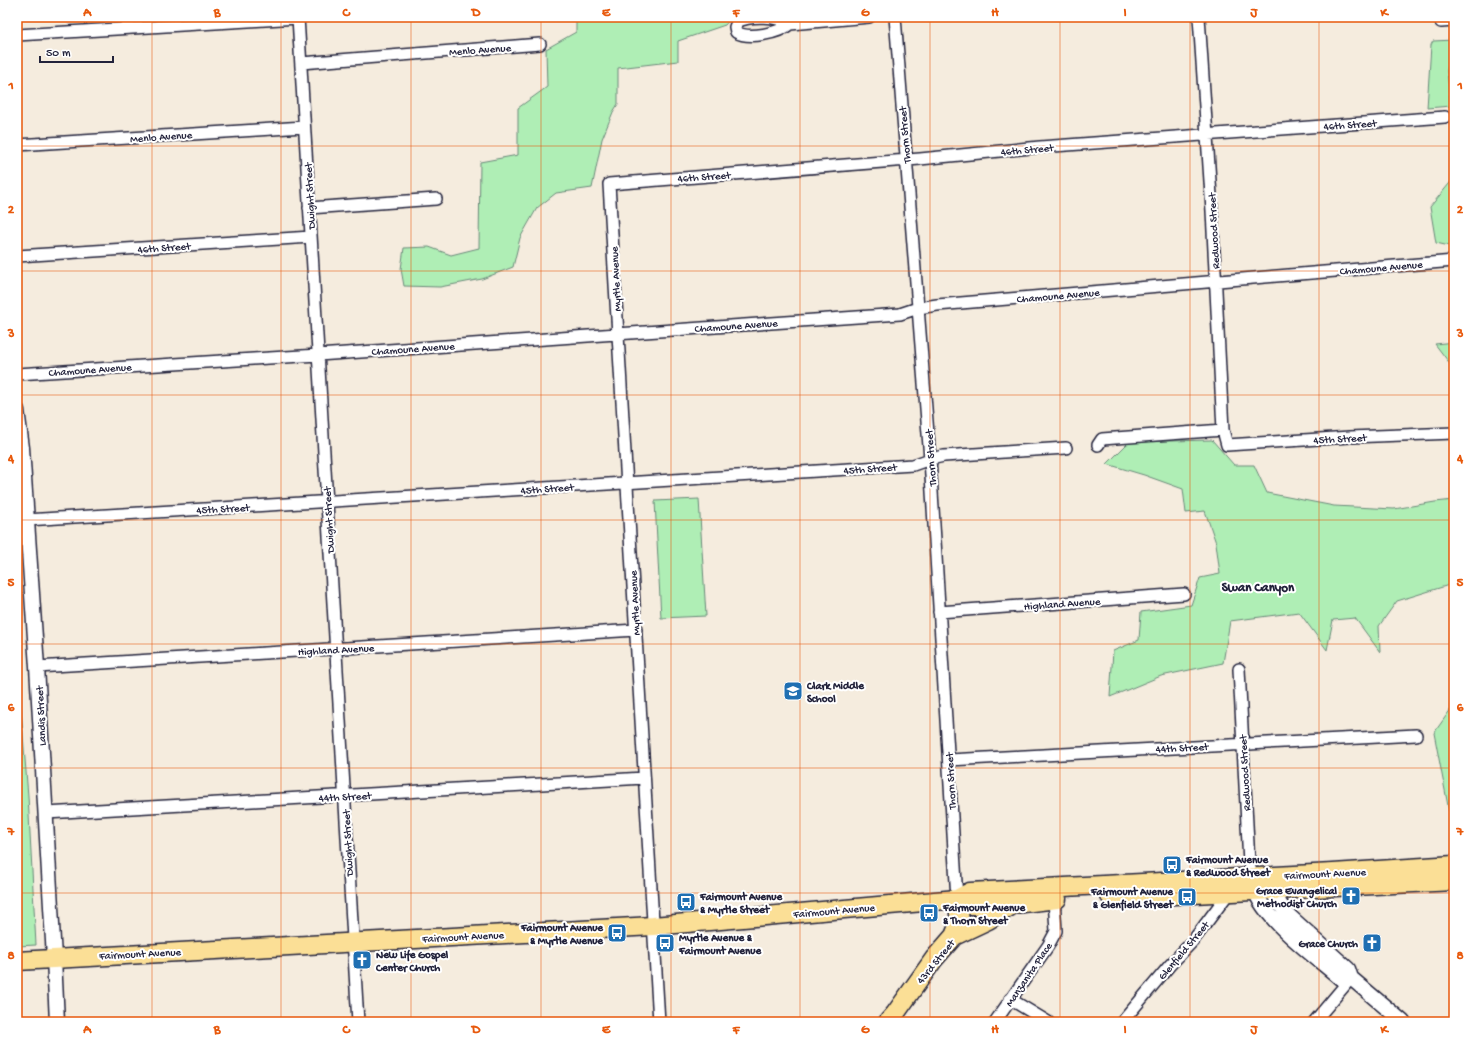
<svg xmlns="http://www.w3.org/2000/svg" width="1471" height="1039" font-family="'Gochi Hand',sans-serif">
<rect width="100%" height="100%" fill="#f5ecde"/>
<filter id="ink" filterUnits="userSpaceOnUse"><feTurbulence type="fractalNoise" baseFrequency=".025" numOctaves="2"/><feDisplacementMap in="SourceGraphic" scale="8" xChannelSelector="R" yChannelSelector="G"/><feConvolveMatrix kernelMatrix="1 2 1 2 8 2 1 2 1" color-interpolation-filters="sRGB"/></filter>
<g filter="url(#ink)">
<!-- green -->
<path fill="#afeeb5" stroke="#688878" d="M 576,17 L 732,17 L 725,25 L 678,41 L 678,61 L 618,68 L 618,104 L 613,112 L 602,139 L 592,188 L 556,193 L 537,208 L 520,238 L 513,267 L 482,279 L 440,287 L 404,286 L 401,269 L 404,248 L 429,247 L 451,255 L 479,248 L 480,162 L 518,155 L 518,108 L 547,87 L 546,49 L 576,32 Z
M 1454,40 L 1454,46 L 1450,52 L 1447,71 L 1451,106 L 1427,108 L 1431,45 L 1433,41 Z
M 1454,178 L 1454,247 L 1436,243 L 1430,207 Z
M 1454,342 L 1454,369 L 1435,344 Z
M 1212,440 L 1234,465 L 1254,465 L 1267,493 L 1334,506 L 1394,509 L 1435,502 L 1454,500 L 1454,587 L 1449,585 L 1397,601 L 1379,626 L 1380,652 L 1355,618 L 1333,620 L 1327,650 L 1299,612 L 1230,621 L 1223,663 L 1161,676 L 1110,697 L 1113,651 L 1139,640 L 1141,612 L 1191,605 L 1200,578 L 1220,574 L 1216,543 L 1205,511 L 1186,513 L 1183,489 L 1144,475 L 1107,464 L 1129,442 Z
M 699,499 L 706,616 L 661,618 L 655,501 Z
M 17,661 L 28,796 L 36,945 L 17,946 Z
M 1453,661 L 1454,661 L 1454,809 L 1449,811 L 1434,733 L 1451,709 Z"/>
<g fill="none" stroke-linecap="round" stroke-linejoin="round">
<defs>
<path id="minor" d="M 298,17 L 358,1022
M 895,17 L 930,459 L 957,899
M 1199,17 L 1212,211 L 1223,430 L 1227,445 L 1350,437 L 1454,433
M 1440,17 L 1441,22 L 1454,21
M 790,24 C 779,33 749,40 736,32 L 735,27 L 737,22 C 750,15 777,16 790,24 L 869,17
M 17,35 L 298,18
M 301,63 L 540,44
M 17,145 L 304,127
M 309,208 L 436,199
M 17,256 L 311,237
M 17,374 L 318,355 L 900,314 L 918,308 L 937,305 L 1454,261
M 1098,445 L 1102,439 L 1223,430
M 26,520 L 913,465 L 930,459 L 944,456 L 1066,448
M 939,612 L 1184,594
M 37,667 L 636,630
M 1239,669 L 1249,863 L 1252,877
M 949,760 L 1416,735
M 46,813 L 644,778
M 1010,999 L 1048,1022
M 659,1022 L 609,184 L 920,159 L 1040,147 L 1445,117
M 995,1022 L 1048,946 L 1056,931 L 1054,899
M 1122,1022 L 1170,965 L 1192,942 L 1231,890
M 1314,1022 L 1351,978"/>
<path id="tertiary" d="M 17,410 L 22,448 L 37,667 L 54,958 L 57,1022
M 1253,883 C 1257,915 1316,957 1340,978 L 1351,978
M 1264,884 L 1271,890 L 1286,913 L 1348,969 L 1351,978 L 1403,1022"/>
<path id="primary" d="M 1110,896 L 1174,895 L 1454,881
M 957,899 L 969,905 L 1015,904 L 1057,899
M 954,936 L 960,921 L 957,899
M 17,961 L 653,926 L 957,899 L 970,892 L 1333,873 L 1454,865
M 888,1022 L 895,1014 L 934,959 L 954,936 L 988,920 L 1014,904"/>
</defs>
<!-- minor casing -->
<use href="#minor" stroke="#22223b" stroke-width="14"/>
<!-- tertiary casing -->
<use href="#tertiary" stroke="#22223b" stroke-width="17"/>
<!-- primary casing -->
<use href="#primary" stroke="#22223b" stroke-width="21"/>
<!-- minor -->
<use href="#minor" stroke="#fff" stroke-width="11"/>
<!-- tertiary -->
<use href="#tertiary" stroke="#fff" stroke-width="14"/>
<!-- primary -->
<use href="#primary" stroke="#fbdf96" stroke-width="18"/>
</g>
</g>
<!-- grid -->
<path fill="none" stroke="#e8590c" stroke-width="1" stroke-opacity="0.55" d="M 152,17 L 152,1022M 281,17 L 281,1022M 411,17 L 411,1022M 541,17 L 541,1022M 671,17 L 671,1022M 800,17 L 800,1022M 930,17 L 930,1022M 1060,17 L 1060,1022M 1190,17 L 1190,1022M 1319,17 L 1319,1022M 17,146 L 1454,146M 17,271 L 1454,271M 17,395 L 1454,395M 17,520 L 1454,520M 17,644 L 1454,644M 17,768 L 1454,768M 17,893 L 1454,893"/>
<!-- icons -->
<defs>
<symbol id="school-square" viewBox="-11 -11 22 22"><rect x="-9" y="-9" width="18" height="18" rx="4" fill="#1f6fb2" stroke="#fff"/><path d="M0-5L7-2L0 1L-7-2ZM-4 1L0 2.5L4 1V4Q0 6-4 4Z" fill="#fff"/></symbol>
<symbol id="bus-square" viewBox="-11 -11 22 22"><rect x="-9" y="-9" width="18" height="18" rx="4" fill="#1f6fb2" stroke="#fff"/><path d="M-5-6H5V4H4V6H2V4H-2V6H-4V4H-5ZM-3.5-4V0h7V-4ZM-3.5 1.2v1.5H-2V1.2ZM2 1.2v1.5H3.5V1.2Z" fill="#fff"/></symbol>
<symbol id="church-square" viewBox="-11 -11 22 22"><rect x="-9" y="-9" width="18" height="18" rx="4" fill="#1f6fb2" stroke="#fff"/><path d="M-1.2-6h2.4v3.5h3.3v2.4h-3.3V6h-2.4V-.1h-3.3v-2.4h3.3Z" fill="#fff"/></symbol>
</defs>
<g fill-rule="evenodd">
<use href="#school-square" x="782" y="680" width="22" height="22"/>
<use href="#bus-square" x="1161" y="854" width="22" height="22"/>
<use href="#church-square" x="1340" y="885" width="22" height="22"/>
<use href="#bus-square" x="1176" y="886" width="22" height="22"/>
<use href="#bus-square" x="675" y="891" width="22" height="22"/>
<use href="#bus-square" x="918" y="902" width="22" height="22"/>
<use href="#bus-square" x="606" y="922" width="22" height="22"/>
<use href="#bus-square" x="654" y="932" width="22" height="22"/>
<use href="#church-square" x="1361" y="932" width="22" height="22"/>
<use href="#church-square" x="351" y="949" width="22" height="22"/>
</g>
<g text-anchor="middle" stroke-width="4" stroke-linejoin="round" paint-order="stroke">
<!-- street labels -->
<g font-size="11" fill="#22223b" stroke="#fff">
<text transform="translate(480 49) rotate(-4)" y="4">Menlo Avenue</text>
<text transform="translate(1350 124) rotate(-4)" y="4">46th Street</text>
<text transform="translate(904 135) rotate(-95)" y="4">Thorn Street</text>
<text transform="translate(161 136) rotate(-4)" y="4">Menlo Avenue</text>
<text transform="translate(1027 149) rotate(-5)" y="4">46th Street</text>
<text transform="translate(704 176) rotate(-4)" y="4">46th Street</text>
<text transform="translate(309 196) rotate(-93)" y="4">Dwight Street</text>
<text transform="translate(1213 231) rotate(-93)" y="4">Redwood Street</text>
<text transform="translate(164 247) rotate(-4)" y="4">46th Street</text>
<text transform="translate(1381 267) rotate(-5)" y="4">Chamoune Avenue</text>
<text transform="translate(615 279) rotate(-93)" y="4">Myrtle Avenue</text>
<text transform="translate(1058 295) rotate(-5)" y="4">Chamoune Avenue</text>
<text transform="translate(736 325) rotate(-4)" y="4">Chamoune Avenue</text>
<text transform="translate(413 348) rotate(-4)" y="4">Chamoune Avenue</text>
<text transform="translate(90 369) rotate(-4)" y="4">Chamoune Avenue</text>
<text transform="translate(1340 438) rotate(-3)" y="4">45th Street</text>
<text transform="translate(930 458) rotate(-94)" y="4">Thorn Street</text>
<text transform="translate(870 468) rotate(-4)" y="4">45th Street</text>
<text transform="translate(547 488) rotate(-4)" y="4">45th Street</text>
<text transform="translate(223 508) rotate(-3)" y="4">45th Street</text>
<text transform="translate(328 520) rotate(-93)" y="4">Dwight Street</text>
<text transform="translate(634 603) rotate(-93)" y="4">Myrtle Avenue</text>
<text transform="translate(1062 603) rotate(-4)" y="4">Highland Avenue</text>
<text transform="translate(336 649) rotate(-3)" y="4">Highland Avenue</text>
<text transform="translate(40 716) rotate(-93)" y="4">Landis Street</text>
<text transform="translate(1182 747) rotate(-3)" y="4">44th Street</text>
<text transform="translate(1244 773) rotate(-93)" y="4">Redwood Street</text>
<text transform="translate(950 781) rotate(-93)" y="4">Thorn Street</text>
<text transform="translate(345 796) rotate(-3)" y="4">44th Street</text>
<text transform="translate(347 843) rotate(-93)" y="4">Dwight Street</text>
<text transform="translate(1325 873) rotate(-3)" y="4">Fairmount Avenue</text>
<text transform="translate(834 910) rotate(-5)" y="4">Fairmount Avenue</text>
<text transform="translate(463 936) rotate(-3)" y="4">Fairmount Avenue</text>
<text transform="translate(1183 950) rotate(-50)" y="4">Glenfield Street</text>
<text transform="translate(140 953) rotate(-3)" y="4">Fairmount Avenue</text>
<text transform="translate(935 961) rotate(-51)" y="4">43rd Street</text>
<text transform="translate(1028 974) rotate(-56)" y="4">Manzanita Place</text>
</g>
<!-- poi labels -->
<g font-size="11" font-weight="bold" fill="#22223b" stroke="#fff" text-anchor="start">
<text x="807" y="689">Clark Middle<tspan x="807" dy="13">School</tspan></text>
<text x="1186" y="863">Fairmount Avenue<tspan x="1186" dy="13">&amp; Redwood Street</tspan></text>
<text x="1337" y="894" text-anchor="end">Grace Evangelical<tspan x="1337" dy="13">Methodist Church</tspan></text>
<text x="1173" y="895" text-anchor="end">Fairmount Avenue<tspan x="1173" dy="13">&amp; Glenfield Street</tspan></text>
<text x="700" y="900">Fairmount Avenue<tspan x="700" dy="13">&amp; Myrtle Street</tspan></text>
<text x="943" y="911">Fairmount Avenue<tspan x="943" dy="13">&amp; Thorn Street</tspan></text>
<text x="603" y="931" text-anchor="end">Fairmount Avenue<tspan x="603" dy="13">&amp; Myrtle Avenue</tspan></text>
<text x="679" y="941">Myrtle Avenue &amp;<tspan x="679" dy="13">Fairmount Avenue</tspan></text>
<text x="1358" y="947" text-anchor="end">Grace Church</text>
<text x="376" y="958">New Life Gospel<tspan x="376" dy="13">Center Church</tspan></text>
</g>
<!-- quarter labels -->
<g font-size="13" font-weight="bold" fill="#22223b" stroke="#fff">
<text x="1258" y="591">Swan Canyon</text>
</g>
</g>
<!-- margin -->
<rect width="1471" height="1039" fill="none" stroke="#fff" stroke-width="44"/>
<!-- scale -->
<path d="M40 56v6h73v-6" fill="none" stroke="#22223b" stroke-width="2"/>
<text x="46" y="56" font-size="12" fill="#22223b" stroke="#ffffff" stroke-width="3" paint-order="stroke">50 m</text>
<rect x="22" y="22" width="1427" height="995" fill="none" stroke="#e8590c" stroke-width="1.5"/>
<g font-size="13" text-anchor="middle" font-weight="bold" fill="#e8590c">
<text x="87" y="16">A</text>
<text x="217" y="16">B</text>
<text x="346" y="16">C</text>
<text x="476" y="16">D</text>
<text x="606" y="16">E</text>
<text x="736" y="16">F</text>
<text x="865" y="16">G</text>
<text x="995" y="16">H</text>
<text x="1125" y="16">I</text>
<text x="1254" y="16">J</text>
<text x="1384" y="16">K</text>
<text x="11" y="89">1</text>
<text x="1460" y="89">1</text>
<text x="11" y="213">2</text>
<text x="1460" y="213">2</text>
<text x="11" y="337">3</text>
<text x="1460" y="337">3</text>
<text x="11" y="462">4</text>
<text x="1460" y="462">4</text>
<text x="11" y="586">5</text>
<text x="1460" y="586">5</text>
<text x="11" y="711">6</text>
<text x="1460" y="711">6</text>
<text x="11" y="835">7</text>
<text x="1460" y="835">7</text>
<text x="11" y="959">8</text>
<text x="1460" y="959">8</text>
<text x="87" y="1033">A</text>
<text x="217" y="1033">B</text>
<text x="346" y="1033">C</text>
<text x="476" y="1033">D</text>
<text x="606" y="1033">E</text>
<text x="736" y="1033">F</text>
<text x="865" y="1033">G</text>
<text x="995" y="1033">H</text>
<text x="1125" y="1033">I</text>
<text x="1254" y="1033">J</text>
<text x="1384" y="1033">K</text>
</g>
</svg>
